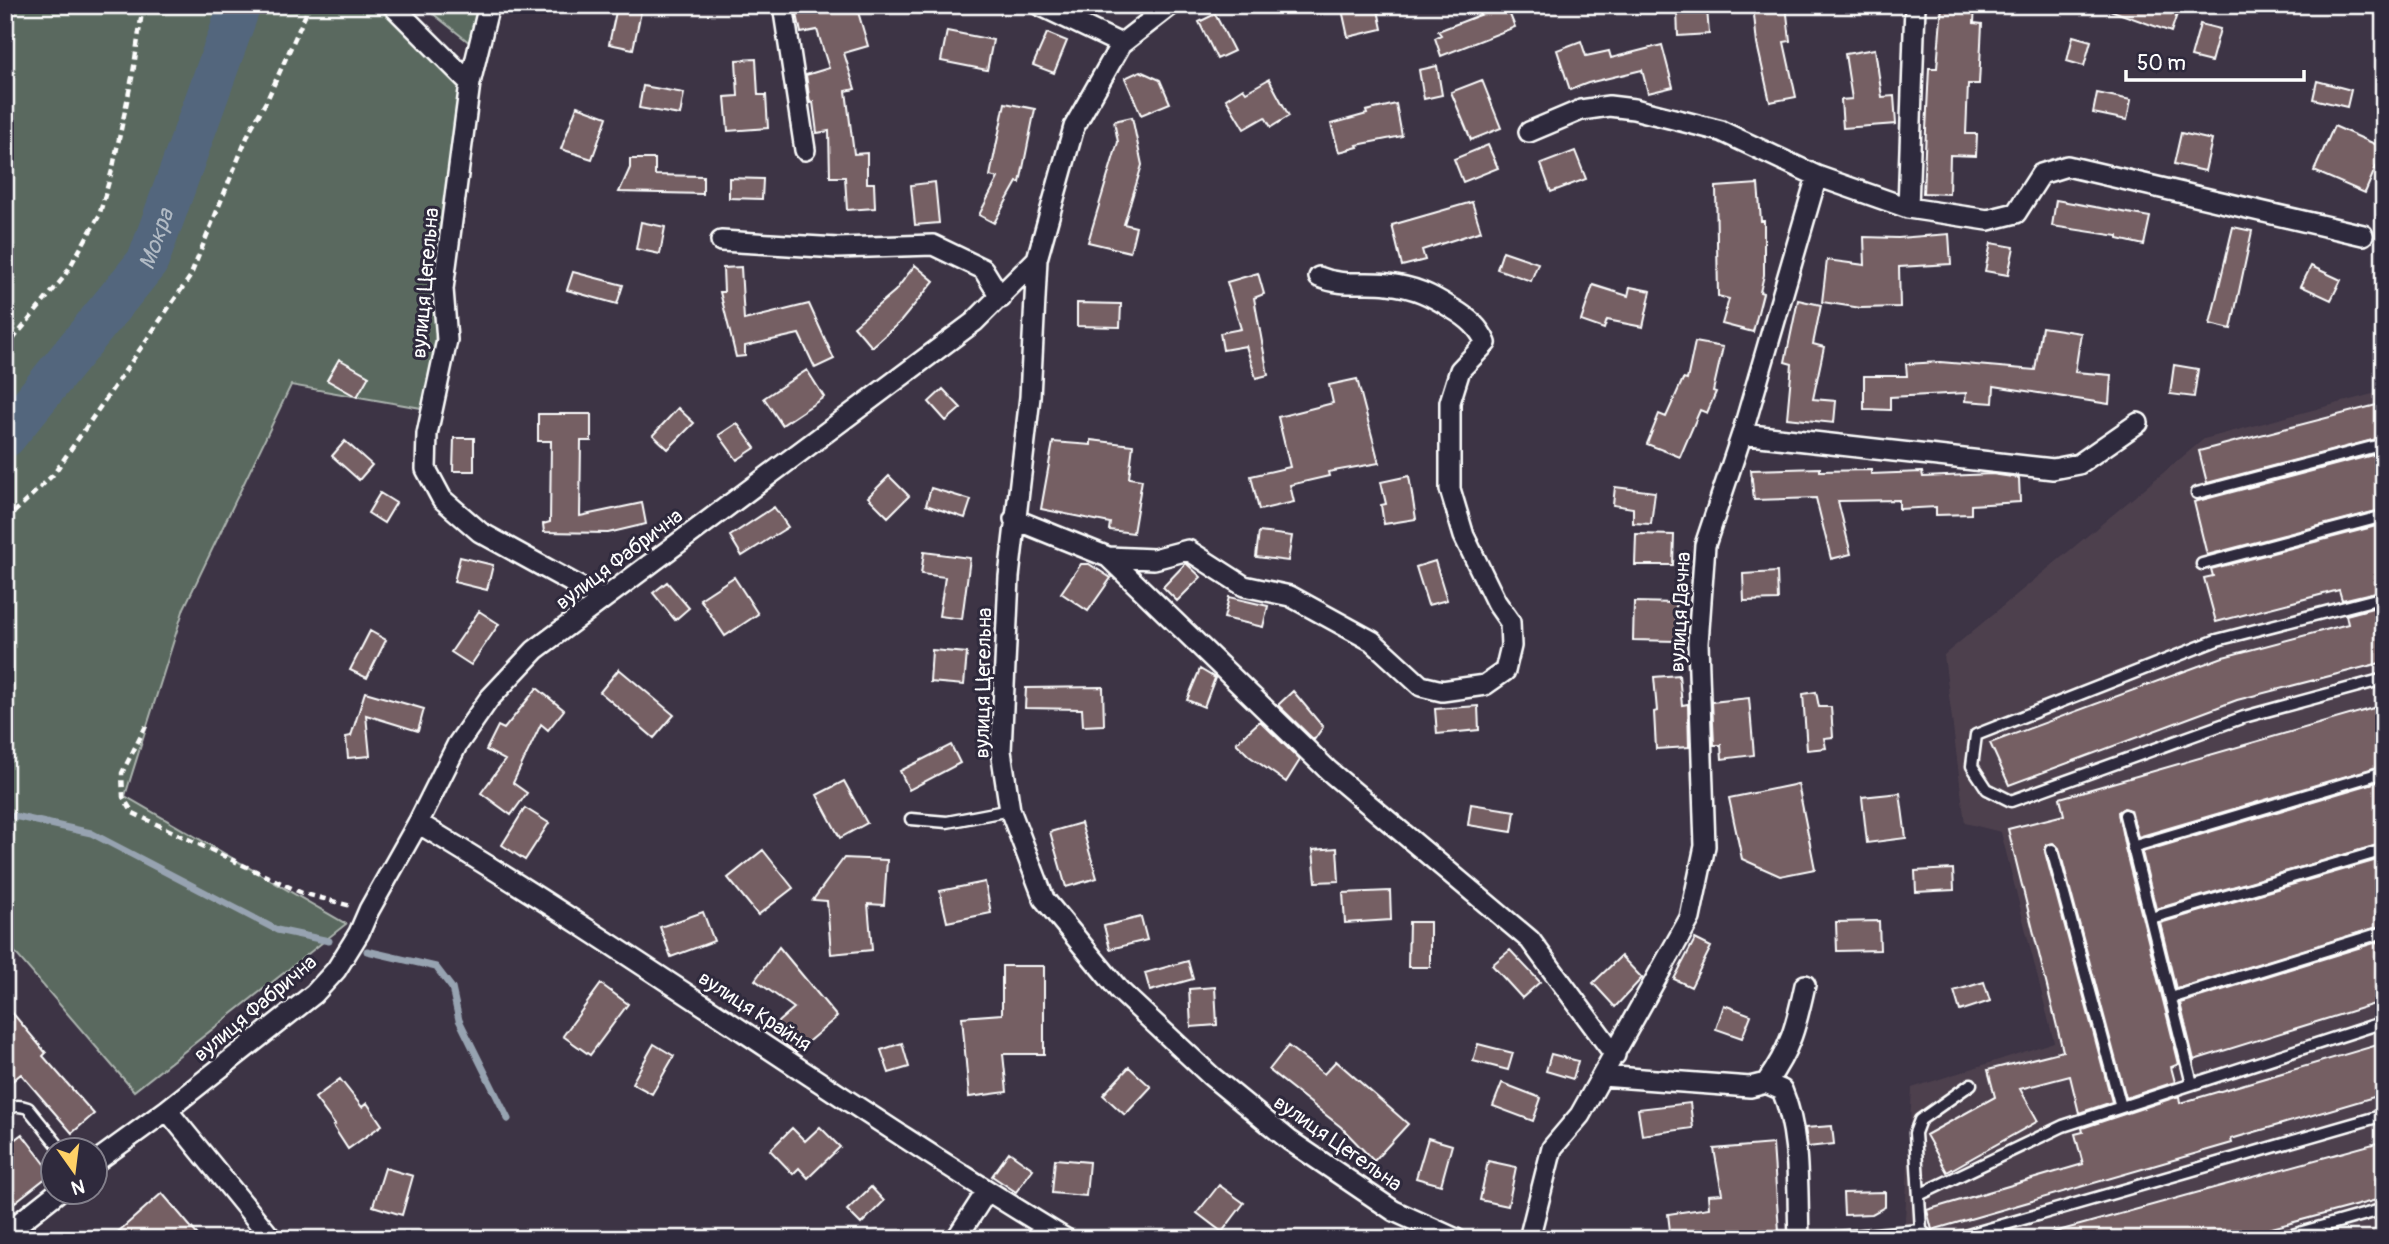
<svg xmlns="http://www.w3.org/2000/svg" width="2389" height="1244" font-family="Pangolin,sans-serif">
<rect width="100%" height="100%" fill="#3d3445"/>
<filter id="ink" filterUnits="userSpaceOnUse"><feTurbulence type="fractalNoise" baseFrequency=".0143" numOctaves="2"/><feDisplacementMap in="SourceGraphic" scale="14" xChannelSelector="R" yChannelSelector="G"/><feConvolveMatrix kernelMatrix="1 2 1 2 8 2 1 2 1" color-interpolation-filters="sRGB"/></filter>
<g filter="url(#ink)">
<!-- built -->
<path fill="#4e414e" d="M 1071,5 L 1119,5 L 1097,18 Z
M 2384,391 L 2384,1239 L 1904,1239 L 1912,1088 L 2054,1042 L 2001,832 L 1965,823 L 1944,655 L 2204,439 Z"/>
<!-- green -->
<path fill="#5a695f" stroke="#acb4af" stroke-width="2" d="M 5,5 L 379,5 L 468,67 L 427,409 L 291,385 L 184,608 L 125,796 L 346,924 L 134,1091 L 5,941 Z
M 422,5 L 483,5 L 475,47 Z"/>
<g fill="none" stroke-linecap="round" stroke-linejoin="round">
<!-- stream -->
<path stroke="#97a3b1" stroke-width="7" d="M 5,814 L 91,833 L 277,930 L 329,941
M 367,951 L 436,967 L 452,988 L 459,1020 L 508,1119"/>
<!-- river -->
<path stroke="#52667d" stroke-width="42" id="s1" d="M 5,437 L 148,261 L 240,5"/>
</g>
<!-- building -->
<path fill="#755e64" stroke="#fff" stroke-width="2" d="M 837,5 L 856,5 L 868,46 L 844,53 L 855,89 L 846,91 L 854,154 L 867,153 L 867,183 L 874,183 L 875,208 L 847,210 L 845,177 L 830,177 L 829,131 L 817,133 L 813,102 L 810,103 L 806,75 L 829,68 L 817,30 L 801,33 L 797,14 Z
M 1341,5 L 1377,5 L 1382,29 L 1348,37 Z
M 1506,5 L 1515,27 L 1441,56 L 1435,38 L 1441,35 L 1438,31 Z
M 1753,5 L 1786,5 L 1790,41 L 1784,42 L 1796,97 L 1770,102 L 1757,44 Z
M 1942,5 L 1975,5 L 1974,23 L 1982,24 L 1979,84 L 1968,84 L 1966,134 L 1977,134 L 1976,156 L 1950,155 L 1949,194 L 1923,193 L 1929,68 L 1937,68 Z
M 2105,5 L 2153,5 L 2177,14 L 2171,32 L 2104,8 Z
M 617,7 L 641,12 L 633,49 L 609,44 Z
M 1707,9 L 1709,34 L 1678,36 L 1677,10 Z
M 1215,14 L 1234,51 L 1217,59 L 1199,22 Z
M 2200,24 L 2220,29 L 2211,62 L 2191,57 Z
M 947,31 L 993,40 L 987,70 L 941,61 Z
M 1047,33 L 1067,41 L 1054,73 L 1033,65 Z
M 2073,36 L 2091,41 L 2084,66 L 2067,61 Z
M 1581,41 L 1586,56 L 1609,51 L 1611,58 L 1662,45 L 1673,87 L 1648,93 L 1642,70 L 1588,83 L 1570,90 L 1557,50 Z
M 1875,49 L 1882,97 L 1894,96 L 1896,124 L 1843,128 L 1841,100 L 1852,99 L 1845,54 Z
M 756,59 L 758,95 L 766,95 L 768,128 L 728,131 L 725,97 L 738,96 L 736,60 Z
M 1437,66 L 1442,95 L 1424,99 L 1419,70 Z
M 1140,71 L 1160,80 L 1170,103 L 1141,115 L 1125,78 Z
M 1269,79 L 1289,116 L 1271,127 L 1265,117 L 1244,129 L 1226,99 L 1243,88 L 1246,92 Z
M 1482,80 L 1501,128 L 1471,140 L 1451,92 Z
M 2317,81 L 2351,90 L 2347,107 L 2313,99 Z
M 643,86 L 684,93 L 680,115 L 639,108 Z
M 2097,93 L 2131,100 L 2127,120 L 2093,113 Z
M 1005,103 L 1035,109 L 1020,183 L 1017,182 L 994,223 L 979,215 L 998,178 L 990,176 Z
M 1396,104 L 1402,136 L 1357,145 L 1358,147 L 1339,152 L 1331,124 L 1367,114 L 1366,111 Z
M 577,106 L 607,117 L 592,159 L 561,149 Z
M 1132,117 L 1142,165 L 1124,224 L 1136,227 L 1130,252 L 1088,242 L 1118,142 L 1114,121 Z
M 2334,126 L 2384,148 L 2365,193 L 2314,171 Z
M 2181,133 L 2212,140 L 2205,171 L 2174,164 Z
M 1488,145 L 1498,168 L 1463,182 L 1454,159 Z
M 1575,151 L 1586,179 L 1551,192 L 1541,164 Z
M 630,159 L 655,159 L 655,175 L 703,176 L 703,194 L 619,192 L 630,168 Z
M 729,178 L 763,179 L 762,199 L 729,198 Z
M 935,182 L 939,223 L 915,225 L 911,185 Z
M 1758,184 L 1761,221 L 1764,221 L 1764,275 L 1760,292 L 1763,293 L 1753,332 L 1722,324 L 1729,299 L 1718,296 L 1716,187 Z
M 2056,200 L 2150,217 L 2144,245 L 2118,239 L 2118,236 L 2052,226 Z
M 1472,202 L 1481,231 L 1422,250 L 1425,260 L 1402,266 L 1392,225 Z
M 641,222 L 665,227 L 660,254 L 636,249 Z
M 2233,227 L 2252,231 L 2231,329 L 2210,324 Z
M 1949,234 L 1951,264 L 1899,267 L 1900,307 L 1861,308 L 1822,302 L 1827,260 L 1865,265 L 1864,237 L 1898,238 Z
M 1991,243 L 2014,247 L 2008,275 L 1985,271 Z
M 1503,251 L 1538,263 L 1531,281 L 1497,269 Z
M 915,265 L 934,281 L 901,321 L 872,347 L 854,326 L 895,291 Z
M 2311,266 L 2341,280 L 2331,300 L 2301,286 Z
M 741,267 L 744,320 L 809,304 L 834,359 L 815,368 L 799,334 L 745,346 L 745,356 L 736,357 L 720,292 L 724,292 L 723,268 Z
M 573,272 L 623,285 L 617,304 L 567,290 Z
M 1258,273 L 1264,294 L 1254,298 L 1268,375 L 1256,378 L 1246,346 L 1223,350 L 1220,333 L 1241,329 L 1227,282 Z
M 1593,285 L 1628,296 L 1630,287 L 1651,291 L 1643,327 L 1607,320 L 1604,329 L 1581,321 Z
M 1798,300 L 1821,305 L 1813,344 L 1824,347 L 1813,399 L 1836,401 L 1834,423 L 1787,418 L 1792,364 L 1785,362 Z
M 1077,303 L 1121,304 L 1120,327 L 1077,326 Z
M 2042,327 L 2081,333 L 2075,372 L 2111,375 L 2109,404 L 1994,386 L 1993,403 L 1965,401 L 1966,393 L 1890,397 L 1890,410 L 1864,409 L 1864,376 L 1907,376 L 1906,364 L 1940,362 L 2035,370 Z
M 1695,342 L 1723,347 L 1713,391 L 1716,392 L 1707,413 L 1700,410 L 1680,457 L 1647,444 L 1659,414 L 1666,417 L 1683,379 L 1687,380 Z
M 339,359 L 369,376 L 357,397 L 327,380 Z
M 2174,365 L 2198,369 L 2194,397 L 2170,394 Z
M 807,370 L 824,397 L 782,425 L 764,398 Z
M 1357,379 L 1379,463 L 1328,472 L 1329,476 L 1290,485 L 1294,502 L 1259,510 L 1251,476 L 1290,467 L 1278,417 L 1333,403 L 1329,385 Z
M 943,389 L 961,408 L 946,421 L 929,402 Z
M 2384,403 L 2384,437 L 2207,483 L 2199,451 Z
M 678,408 L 694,423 L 668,449 L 653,435 Z
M 538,414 L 591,414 L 591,441 L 581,441 L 580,516 L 642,503 L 646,524 L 608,533 L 544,532 L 543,524 L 550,522 L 551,441 L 538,441 Z
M 737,423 L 755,448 L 737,460 L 719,435 Z
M 454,438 L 474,438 L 474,471 L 453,471 Z
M 1091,440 L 1133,445 L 1129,478 L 1142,480 L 1133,533 L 1109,530 L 1110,523 L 1041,509 L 1053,442 L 1091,445 Z
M 345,441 L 372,465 L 359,480 L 332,456 Z
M 2384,452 L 2384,509 L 2207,555 L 2194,502 Z
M 1820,468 L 1820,471 L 1871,470 L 1871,474 L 1922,472 L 1923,477 L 1992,474 L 2019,478 L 2020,502 L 1971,505 L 1971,514 L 1936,515 L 1936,507 L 1899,509 L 1899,500 L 1838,501 L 1851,554 L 1831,559 L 1816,498 L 1754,500 L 1751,470 Z
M 889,476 L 909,496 L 888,517 L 868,497 Z
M 1409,476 L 1416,519 L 1384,524 L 1381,505 L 1386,504 L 1381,482 Z
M 1615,487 L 1655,492 L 1651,524 L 1633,523 L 1633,508 L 1613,505 Z
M 931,488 L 971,500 L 965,518 L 926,505 Z
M 380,493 L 396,503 L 384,523 L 368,513 Z
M 774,507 L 788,527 L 742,556 L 730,536 Z
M 2384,524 L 2384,590 L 2342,600 L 2339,590 L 2216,622 L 2204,578 L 2213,576 L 2211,569 Z
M 1259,532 L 1292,536 L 1288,561 L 1256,557 Z
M 1636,534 L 1674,535 L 1673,565 L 1635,565 Z
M 924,552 L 970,558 L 962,619 L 939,616 L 945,577 L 921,574 Z
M 460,557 L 493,565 L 487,590 L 454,582 Z
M 1435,561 L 1447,600 L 1428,605 L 1416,567 Z
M 1186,563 L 1201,577 L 1177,601 L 1163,587 Z
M 1081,564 L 1089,564 L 1111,578 L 1088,611 L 1061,593 Z
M 1777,572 L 1778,600 L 1744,601 L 1743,574 Z
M 734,577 L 758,614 L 725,636 L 700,599 Z
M 667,582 L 689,608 L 675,620 L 653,593 Z
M 1229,597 L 1268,606 L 1263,627 L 1224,618 Z
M 1634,602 L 1676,603 L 1676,641 L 1633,640 Z
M 2384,605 L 2384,662 L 2237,700 L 2009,785 L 1990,743 L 2223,657 L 2348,624 L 2346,615 Z
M 479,611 L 499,624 L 471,665 L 451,652 Z
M 370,631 L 386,640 L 367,678 L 350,670 Z
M 932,650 L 967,653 L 964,685 L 930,682 Z
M 619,669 L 674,715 L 654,738 L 600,692 Z
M 1200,669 L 1215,678 L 1204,707 L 1187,700 Z
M 1679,675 L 1682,705 L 1688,704 L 1689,747 L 1656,749 L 1654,712 L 1657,711 L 1654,677 Z
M 1103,687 L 1104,725 L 1083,726 L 1082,709 L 1025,708 L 1026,688 Z
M 537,688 L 564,710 L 548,730 L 541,724 L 513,783 L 527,793 L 511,815 L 481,793 L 505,760 L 486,750 L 498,726 L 504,729 Z
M 1293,691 L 1323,727 L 1314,740 L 1278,705 Z
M 365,692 L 424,709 L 418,731 L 366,715 L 370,756 L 348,758 L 346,737 L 351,736 Z
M 1816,692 L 1819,707 L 1831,707 L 1833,737 L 1824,738 L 1826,748 L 1807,750 L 1803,694 Z
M 1749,698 L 1754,755 L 1722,759 L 1721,745 L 1714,745 L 1712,702 Z
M 2384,705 L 2384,765 L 2138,837 L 2131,810 L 2124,808 L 2118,812 L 2125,848 L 2179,1064 L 2171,1067 L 2175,1082 L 2126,1098 L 2059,848 L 2053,843 L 2046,845 L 2045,852 L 2112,1102 L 2079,1113 L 2070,1076 L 2020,1089 L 2038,1121 L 1947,1172 L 1926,1135 L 1995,1097 L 1988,1070 L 2063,1051 L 2008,829 L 2064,815 L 2060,798 Z
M 1478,706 L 1479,730 L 1437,734 L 1435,709 Z
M 1260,721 L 1300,760 L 1286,782 L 1249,756 L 1236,743 Z
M 951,745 L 960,763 L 909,790 L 900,771 Z
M 2384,780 L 2384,843 L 2156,909 L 2142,852 Z
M 844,781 L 867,823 L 840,838 L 817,795 Z
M 1798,784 L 1815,869 L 1780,876 L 1742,859 L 1729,798 Z
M 1900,793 L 1906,838 L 1867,843 L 1862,797 Z
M 1471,804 L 1515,811 L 1512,832 L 1468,825 Z
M 525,808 L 549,823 L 525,860 L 502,845 Z
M 1081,823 L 1097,878 L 1066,887 L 1050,832 Z
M 1337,848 L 1339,881 L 1316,882 L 1313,850 Z
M 763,850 L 793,888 L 758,915 L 728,878 Z
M 844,858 L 887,860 L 884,905 L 868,904 L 872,950 L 831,954 L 827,901 L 813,900 Z
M 2384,858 L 2384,925 L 2176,989 L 2160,923 Z
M 1953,869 L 1954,890 L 1916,892 L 1915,871 Z
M 985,882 L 991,913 L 947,922 L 940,891 Z
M 1390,891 L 1391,920 L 1345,923 L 1343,893 Z
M 703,912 L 714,941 L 671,957 L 660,927 Z
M 1141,917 L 1147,940 L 1110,949 L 1104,926 Z
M 1879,921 L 1880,950 L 1837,951 L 1836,922 Z
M 1409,922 L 1430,922 L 1430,967 L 1408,967 Z
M 1695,939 L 1711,947 L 1691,987 L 1674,979 Z
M 2384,940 L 2384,1001 L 2194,1060 L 2180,1003 Z
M 779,947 L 837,1017 L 796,1052 L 787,1046 L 771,1028 L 794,1008 L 755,980 Z
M 1510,950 L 1540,982 L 1522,998 L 1492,965 Z
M 1621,956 L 1642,978 L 1615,1007 L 1593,983 Z
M 1188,961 L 1193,979 L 1150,991 L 1145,973 Z
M 1002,966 L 1044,966 L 1044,1054 L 1003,1054 L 1007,1092 L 969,1097 L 962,1017 L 1002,1014 Z
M 1984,982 L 1990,1001 L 1960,1011 L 1954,991 Z
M 601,984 L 628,1004 L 590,1055 L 563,1036 Z
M 1215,987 L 1217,1025 L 1191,1027 L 1189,989 Z
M 5,1004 L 46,1053 L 43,1056 L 94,1114 L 72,1133 L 21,1074 L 5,1087 Z
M 1724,1005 L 1751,1015 L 1742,1038 L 1716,1029 Z
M 902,1043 L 909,1067 L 889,1073 L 881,1050 Z
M 2384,1043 L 2384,1094 L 2231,1139 L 2232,1143 L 1932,1230 L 1927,1210 L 2083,1164 L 2075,1134 L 2083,1132 L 2082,1128 L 2179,1096 L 2180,1103 Z
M 654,1044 L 674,1056 L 652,1094 L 632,1083 Z
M 1478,1044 L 1513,1053 L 1508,1070 L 1473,1061 Z
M 1288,1046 L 1324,1074 L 1336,1061 L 1408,1124 L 1374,1161 L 1341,1127 L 1269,1070 Z
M 1551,1054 L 1578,1061 L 1573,1079 L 1546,1071 Z
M 1129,1067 L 1151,1087 L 1125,1115 L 1103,1095 Z
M 340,1079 L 362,1107 L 367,1103 L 382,1125 L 348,1149 L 333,1126 L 335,1125 L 315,1098 Z
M 1502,1083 L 1541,1098 L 1533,1121 L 1493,1106 Z
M 1690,1103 L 1693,1128 L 1642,1135 L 1638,1109 Z
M 1832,1126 L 1834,1144 L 1808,1147 L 1805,1128 Z
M 820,1127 L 840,1147 L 808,1178 L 799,1168 L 793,1174 L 770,1150 L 792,1128 L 805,1141 Z
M 22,1134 L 52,1173 L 5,1210 L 5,1147 Z
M 1428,1138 L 1452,1145 L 1441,1185 L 1416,1178 Z
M 2384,1141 L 2384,1198 L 2231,1239 L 2052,1239 L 2051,1233 Z
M 1773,1144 L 1779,1231 L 1671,1239 L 1668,1214 L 1709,1208 L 1708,1195 L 1722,1194 L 1714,1149 Z
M 1009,1152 L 1033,1169 L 1016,1192 L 992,1176 Z
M 1055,1159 L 1089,1162 L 1086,1196 L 1052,1193 Z
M 1488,1161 L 1516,1167 L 1508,1206 L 1480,1200 Z
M 385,1168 L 413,1176 L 402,1215 L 373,1206 Z
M 1219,1185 L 1244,1203 L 1222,1232 L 1197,1213 Z
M 871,1187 L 884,1201 L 861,1224 L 847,1210 Z
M 1885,1192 L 1885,1207 L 1872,1214 L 1844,1215 L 1843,1193 Z
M 162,1193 L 201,1239 L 110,1239 Z"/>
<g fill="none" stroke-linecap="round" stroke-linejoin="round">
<defs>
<path id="service" d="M 2197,493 L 2384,444
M 2202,564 L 2384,516
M 2384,597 L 2217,640 L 1976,735 L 1972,766 L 1987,789 L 2011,801 L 2244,717 L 2384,679
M 2125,815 L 2192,1084
M 911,819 L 947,822 L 1010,810
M 2132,847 L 2384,772
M 2052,850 L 2121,1107
M 2151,918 L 2384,850
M 2171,998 L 2384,932
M 5,1111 C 13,1105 19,1105 28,1108 L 62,1150
M 1919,1195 L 2063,1126 L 2384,1022
M 1813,1239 L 1921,1230
M 1930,1239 L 1921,1230 L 1915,1133 L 1920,1120 L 1971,1084
M 1954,1239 L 2384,1115
M 2278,1239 L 2384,1209"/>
<path id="minor" d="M 392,5 L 470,83
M 489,5 L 470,83 L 443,289 L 447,340 L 427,434 L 426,469 L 442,499 L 480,532 L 602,599
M 783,5 L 805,150
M 1039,5 L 1121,44
M 1529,132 L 1581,110 L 1609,106 L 1634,109 L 1721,131 L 1817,176
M 1908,208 L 1988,220 L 2016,213 L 2041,174 L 2067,166 L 2363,235
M 721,241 L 838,248 L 933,245 L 983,269 L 1001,298
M 1037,259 L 1030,397 L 1009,577 L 1001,751 L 1010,810 L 1044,899 L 1119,990 L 1211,1076 L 1289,1140 L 1394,1211 L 1456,1239
M 1742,434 L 2053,469 L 2079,464 L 2138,423
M 1014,519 L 1108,557 L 1329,771 L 1530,940 L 1615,1055
M 1108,557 L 1154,559 L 1188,550 L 1244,586 L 1290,596 L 1372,641 L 1421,686 L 1442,691 L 1485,685 L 1505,671 L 1511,646 L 1510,622 L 1496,602 L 1464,536 L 1450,489 L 1450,402 L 1460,370 L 1486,343 C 1479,327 1468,318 1453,309 C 1431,295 1415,287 1388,284 C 1363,281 1343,287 1319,277
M 418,823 C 638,955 846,1106 1066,1239
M 1602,1076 L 1750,1087 L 1766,1083 C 1791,1048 1796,1026 1805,985
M 1766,1083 L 1782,1090 C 1801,1135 1797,1190 1799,1239
M 167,1110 L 272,1239
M 94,1163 L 167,1110 L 314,994 L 336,970 L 359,933 L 369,910 L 418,823 L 457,745 L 489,699 L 535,650 L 974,322 L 1037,259 L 1074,127 L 1121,44 L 1171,5
M 5,1234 L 58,1192
M 956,1239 L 987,1191
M 1529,1239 L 1552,1148 L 1580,1115 L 1690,918 L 1705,846 L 1698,643 L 1705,545 L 1742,434 L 1817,176 L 1908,208 L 1915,5"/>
</defs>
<!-- service casing -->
<use href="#service" stroke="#fff" stroke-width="15"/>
<!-- minor casing -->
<use href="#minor" stroke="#fff" stroke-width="24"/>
<!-- path -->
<path stroke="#fff" stroke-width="4.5" stroke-dasharray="7 5" stroke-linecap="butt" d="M 5,349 L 64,277 L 99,216 L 113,167 L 133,73 L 143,5
M 5,521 L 53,475 L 190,277 L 250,130 L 267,100 L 310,5
M 146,726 L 122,773 L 123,797 L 133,813 L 302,893 L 351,906"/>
<!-- service -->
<use href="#service" stroke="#2f2a3d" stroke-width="10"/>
<!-- minor -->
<use href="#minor" stroke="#2f2a3d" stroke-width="19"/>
</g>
</g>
<g text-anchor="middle" stroke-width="6" stroke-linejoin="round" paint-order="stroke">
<!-- street labels -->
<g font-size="21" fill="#fff" stroke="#2f2a3d">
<text transform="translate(425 283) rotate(-85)" y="7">вулиця Цегельна</text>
<text transform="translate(619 559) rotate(-37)" y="7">вулиця Фабрична</text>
<text transform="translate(1680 612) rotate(-87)" y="7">вулиця Дачна</text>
<text transform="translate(983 683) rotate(-89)" y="7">вулиця Цегельна</text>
<text transform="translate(255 1008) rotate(-40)" y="7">вулиця Фабрична</text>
<text transform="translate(755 1011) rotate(33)" y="7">вулиця Крайня</text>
<text transform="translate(1338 1143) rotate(35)" y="7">вулиця Цегельна</text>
</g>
<!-- water labels -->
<g font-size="23" font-style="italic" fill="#b1bac4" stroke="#2f2a3d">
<text dy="8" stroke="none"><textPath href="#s1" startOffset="250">Мокра</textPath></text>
</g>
</g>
<!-- margin -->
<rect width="2389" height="1244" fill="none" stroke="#2f2a3d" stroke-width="28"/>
<rect x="14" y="14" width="2361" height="1216" fill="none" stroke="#fff" stroke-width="2.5" filter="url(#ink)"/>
<!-- north arrow -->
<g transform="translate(74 1171) rotate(166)"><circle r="33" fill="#2f2a3d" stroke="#827f8b" stroke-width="2"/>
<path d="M0-5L12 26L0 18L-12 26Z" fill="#ffd166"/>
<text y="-10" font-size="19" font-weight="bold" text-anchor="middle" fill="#ffffff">N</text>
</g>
<!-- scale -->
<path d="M2126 70v10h178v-10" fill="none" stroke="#ffffff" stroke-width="3.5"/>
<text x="2137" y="70" font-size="21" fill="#ffffff" stroke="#2f2a3d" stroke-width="5" paint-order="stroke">50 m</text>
</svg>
